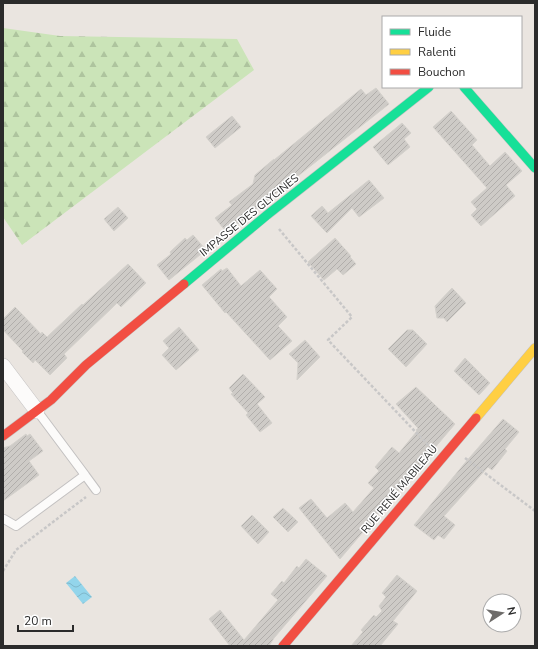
<svg xmlns="http://www.w3.org/2000/svg" width="538" height="649" font-family="'Nunito Sans',sans-serif">
<defs>
<pattern id="forest-firs" width="22" height="20" patternUnits="userSpaceOnUse"><rect width="22" height="20" fill="#cbe4b8"/><path d="M5 1l3.5 6h-7zM16 11l3.5 6h-7z" fill="#aec49e"/></pattern>
<pattern id="water-waves" width="16" height="10" patternUnits="userSpaceOnUse"><rect width="16" height="10" fill="#93d5eb"/><path d="M0 5q4-4 8 0t8 0" fill="none" stroke="#7fb7ca"/></pattern>
<pattern id="building-hatch" width="6" height="6" patternUnits="userSpaceOnUse"><rect width="6" height="6" fill="#cecbc7"/><path d="M-1 1l2-2M0 6l6-6M5 7l2-2" fill="none" stroke="#b1aeab"/></pattern>
</defs>
<rect width="100%" height="100%" fill="#eae5e0"/>
<!-- forest -->
<path fill="url(#forest-firs)" d="M 3,28 L 60,36 L 237,39 L 254,70 L 22,245 L 3,217 Z"/>
<!-- water -->
<path fill="url(#water-waves)" d="M 75,576 L 92,597 L 83,604 L 66,583 Z"/>
<!-- building -->
<path fill="url(#building-hatch)" stroke="#d4d1cc" d="M 376,88 L 389,104 L 260,206 L 227,233 L 215,218 L 232,205 L 229,202 L 253,184 L 255,175 L 274,159 L 274,160 L 361,89 L 366,95 Z
M 451,111 L 477,140 L 472,145 L 490,166 L 505,152 L 522,171 L 506,185 L 515,196 L 481,226 L 471,215 L 477,209 L 471,202 L 487,188 L 433,127 Z
M 232,116 L 241,127 L 215,148 L 206,137 Z
M 402,123 L 411,133 L 404,139 L 410,147 L 388,165 L 373,147 Z
M 369,180 L 384,198 L 359,217 L 352,208 L 327,233 L 311,216 L 322,206 L 328,213 Z
M 118,207 L 128,218 L 114,231 L 104,219 Z
M 193,235 L 206,250 L 169,280 L 157,265 L 171,254 L 170,252 L 185,238 L 187,240 Z
M 335,238 L 351,256 L 350,257 L 356,264 L 343,275 L 337,269 L 324,280 L 308,262 Z
M 128,264 L 146,283 L 121,307 L 117,303 L 64,354 L 67,358 L 50,375 L 35,360 L 33,363 L 22,352 L 23,351 L 3,330 L 3,319 L 15,307 L 41,334 L 42,332 L 47,337 L 82,304 L 83,305 Z
M 227,268 L 241,286 L 260,270 L 277,289 L 269,297 L 287,317 L 278,326 L 292,341 L 270,360 L 226,312 L 225,313 L 202,285 L 221,269 L 222,271 Z
M 452,288 L 466,303 L 447,322 L 444,318 L 437,318 L 435,306 Z
M 179,327 L 199,350 L 176,370 L 162,355 L 169,348 L 163,341 Z
M 407,330 L 413,330 L 427,344 L 406,367 L 388,349 Z
M 305,340 L 320,357 L 297,380 L 298,363 L 289,354 Z
M 465,358 L 490,383 L 479,395 L 454,371 Z
M 243,374 L 265,397 L 257,404 L 272,423 L 260,432 L 246,415 L 248,413 L 231,394 L 233,393 L 229,388 Z
M 416,387 L 455,424 L 340,559 L 299,508 L 311,499 L 327,518 L 345,503 L 353,512 L 374,488 L 368,483 L 379,471 L 375,467 L 392,447 L 399,453 L 417,431 L 416,430 L 418,428 L 396,404 Z
M 503,419 L 519,432 L 505,449 L 507,451 L 492,470 L 488,467 L 444,516 L 455,525 L 444,539 L 438,535 L 434,540 L 414,525 L 464,464 Z
M 26,434 L 27,436 L 30,434 L 43,451 L 29,461 L 39,475 L 3,501 L 3,448 L 10,446 Z
M 283,508 L 298,522 L 288,532 L 273,517 Z
M 252,515 L 269,532 L 258,544 L 241,526 Z
M 306,559 L 327,576 L 274,638 L 269,646 L 230,646 L 209,619 L 220,610 L 244,640 L 278,600 L 271,594 L 282,581 L 284,583 L 297,566 L 299,568 Z
M 397,575 L 417,591 L 393,621 L 398,624 L 380,646 L 351,646 L 363,632 L 361,630 L 374,615 L 376,617 L 382,611 L 379,606 L 386,597 L 382,593 Z"/>
<g fill="none" stroke-linecap="round" stroke-linejoin="round">
<defs>
<path id="lane" d="M 85,475 L 96,490
M 4,519 L 16,526 L 85,475 L 38,412"/>
<path id="street" d="M 3,366 L 37,411"/>
<path id="fast" d="M 464,87 L 535,168
M 184,284 L 267,215 L 429,87"/>
<path id="slow" d="M 476,418 L 535,348"/>
<path id="jam" d="M 3,436 L 51,400 L 86,365 L 184,284
M 283,646 L 476,418"/>
</defs>
<!-- lane casing -->
<use href="#lane" stroke="#c3c1c1" stroke-width="10"/>
<!-- street casing -->
<use href="#street" stroke="#c3c1c1" stroke-width="16"/>
<!-- fast casing -->
<use href="#fast" stroke="#c3c1c1" stroke-width="10"/>
<!-- slow casing -->
<use href="#slow" stroke="#c3c1c1" stroke-width="10"/>
<!-- jam casing -->
<use href="#jam" stroke="#c3c1c1" stroke-width="10"/>
<!-- path -->
<path stroke="#c8c7c7" stroke-width="2.5" stroke-dasharray="3 2" stroke-linecap="butt" d="M 279,229 L 352,317 L 328,340 L 428,445
M 465,458 L 535,511
M 3,571 L 16,550 L 86,497"/>
<!-- lane -->
<use href="#lane" stroke="#fcfbfa" stroke-width="8"/>
<!-- street -->
<use href="#street" stroke="#fcfbfa" stroke-width="15"/>
<!-- fast -->
<use href="#fast" stroke="#16e098" stroke-width="9"/>
<!-- slow -->
<use href="#slow" stroke="#ffcf43" stroke-width="9"/>
<!-- jam -->
<use href="#jam" stroke="#f24e42" stroke-width="9"/>
</g>
<g text-anchor="middle" stroke-width="3" stroke-linejoin="round" paint-order="stroke">
<!-- street labels -->
<g font-size="11" fill="#2b2b2b" stroke="#fff">
<text transform="translate(249 215) rotate(-39)" y="4">IMPASSE DES GLYCINES</text>
<text transform="translate(399 489) rotate(-50)" y="4">RUE RENÉ MABILEAU</text>
</g>
</g>
<!-- border -->
<rect width="538" height="649" fill="none" stroke="#2b2b2b" stroke-width="8"/>
<!-- legend -->
<rect x="382" y="16" width="140" height="72" fill="#ffffff" stroke="#aaaaaa"/>
<rect x="390" y="29" width="20" height="6" fill="#16e098" stroke="#aaaaaa"/>
<text x="418" y="36" font-size="12" fill="#2b2b2b">Fluide</text>
<rect x="390" y="49" width="20" height="6" fill="#ffcf43" stroke="#aaaaaa"/>
<text x="418" y="56" font-size="12" fill="#2b2b2b">Ralenti</text>
<rect x="390" y="69" width="20" height="6" fill="#f24e42" stroke="#aaaaaa"/>
<text x="418" y="76" font-size="12" fill="#2b2b2b">Bouchon</text>
<!-- north arrow -->
<g transform="translate(502 613) rotate(78)"><circle r="19" fill="#ffffff" stroke="#aaaaaa"/>
<path d="M0-3L7 15L0 10L-7 15Z" fill="#6e6c6a"/>
<text y="-6" font-size="11" font-weight="bold" text-anchor="middle" fill="#2b2b2b">N</text>
</g>
<!-- scale -->
<path d="M18 625v6h55v-6" fill="none" stroke="#2b2b2b" stroke-width="2"/>
<text x="24" y="625" font-size="12" fill="#2b2b2b" stroke="#ffffff" stroke-width="3" paint-order="stroke">20 m</text>
</svg>
